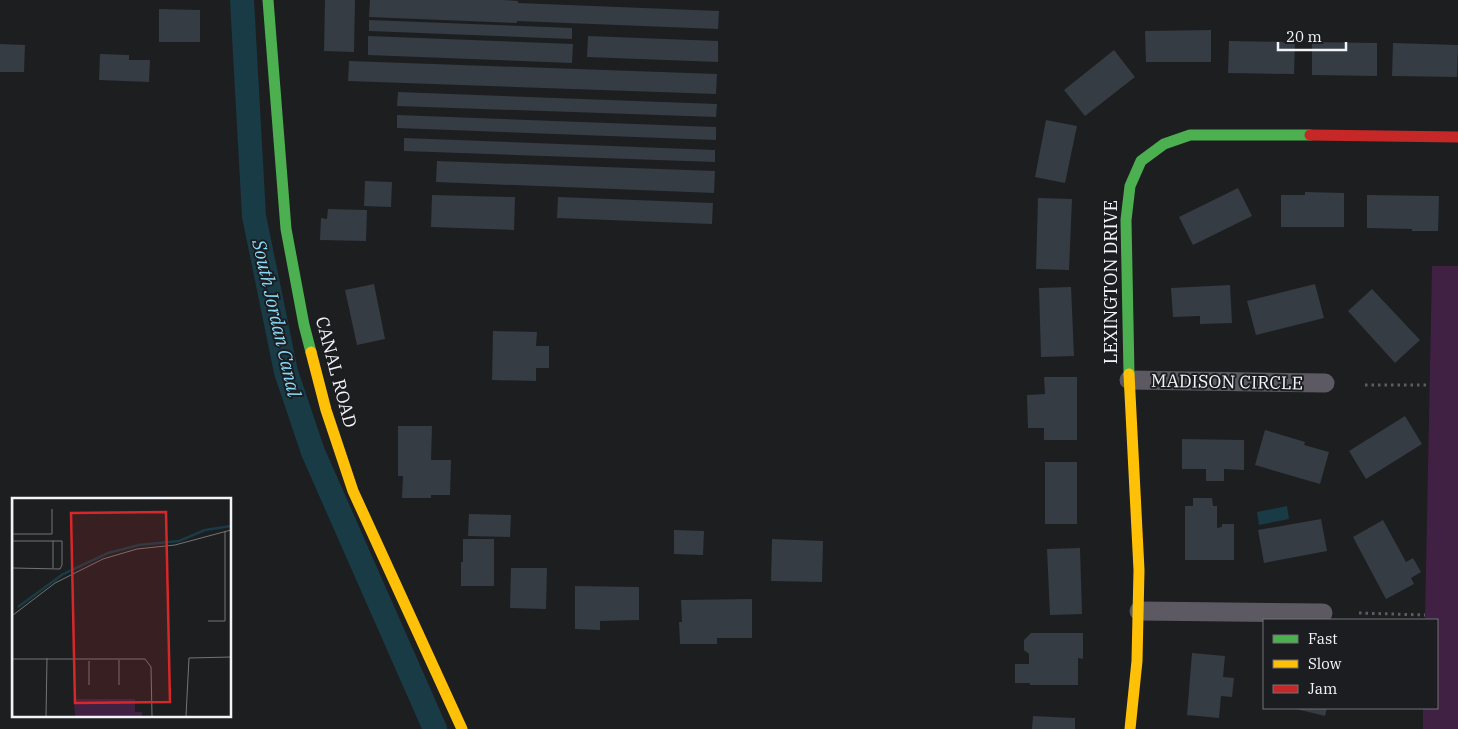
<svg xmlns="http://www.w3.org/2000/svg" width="1458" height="729" font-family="'IBM Plex Serif',serif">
<rect width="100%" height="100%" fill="#1d1e20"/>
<!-- green -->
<path fill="#402043" d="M 1432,266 L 1458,266 L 1458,729 L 1423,729 L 1423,708 L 1437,708 L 1437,620 L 1425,620 Z"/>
<!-- water -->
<path fill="#183b46" d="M 1287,506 L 1289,519 L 1259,525 L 1257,512 Z"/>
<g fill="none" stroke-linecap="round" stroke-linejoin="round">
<!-- canal -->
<path stroke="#183b46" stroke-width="24" d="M 242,0 L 254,216 L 286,372 L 313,452 L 435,729"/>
</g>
<!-- building -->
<path fill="#353c44" d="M 325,0 L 355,0 L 354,52 L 324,51 Z
M 370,0 L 504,0 L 518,1 L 518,3 L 719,11 L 718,29 L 517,21 L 517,23 L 369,17 Z
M 159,9 L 200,10 L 200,42 L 159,42 Z
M 369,20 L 572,28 L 572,39 L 369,31 Z
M 1211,30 L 1211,62 L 1146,62 L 1145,31 Z
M 368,36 L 573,44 L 572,63 L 368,55 Z
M 588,36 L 718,41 L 718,62 L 587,57 Z
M 1229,41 L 1295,42 L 1294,74 L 1228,73 Z
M 1312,42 L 1377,43 L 1377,76 L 1312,75 Z
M 1393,43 L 1458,45 L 1457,77 L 1392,76 Z
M 0,44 L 25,45 L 24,72 L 0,72 Z
M 1114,50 L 1135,77 L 1085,116 L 1064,90 Z
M 100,54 L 129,55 L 129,60 L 150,60 L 149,82 L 99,80 Z
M 349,61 L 717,74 L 716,94 L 348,81 Z
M 398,92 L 717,104 L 716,117 L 397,106 Z
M 397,115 L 716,127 L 716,140 L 397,128 Z
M 1046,120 L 1077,126 L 1065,183 L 1035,177 Z
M 404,138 L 715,150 L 715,162 L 404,151 Z
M 437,161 L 715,171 L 714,193 L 436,182 Z
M 365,181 L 392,182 L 391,207 L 364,206 Z
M 1238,188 L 1252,216 L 1193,245 L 1179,217 Z
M 1305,192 L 1344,193 L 1344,227 L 1281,227 L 1281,195 L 1305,195 Z
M 432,195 L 515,197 L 514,230 L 431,227 Z
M 1367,195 L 1439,196 L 1438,231 L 1412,231 L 1412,229 L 1367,228 Z
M 558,197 L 713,203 L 712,224 L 557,218 Z
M 1038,198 L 1072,199 L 1069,270 L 1036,269 Z
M 328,209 L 367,210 L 366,241 L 320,240 L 321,218 L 327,219 Z
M 374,284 L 385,339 L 357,345 L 345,290 Z
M 1315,284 L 1324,318 L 1256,335 L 1247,301 Z
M 1230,285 L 1232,323 L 1200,324 L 1200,316 L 1173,317 L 1171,288 Z
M 1071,287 L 1074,356 L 1041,357 L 1039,288 Z
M 1372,289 L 1420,340 L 1395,363 L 1348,311 Z
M 493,331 L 537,332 L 536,346 L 549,346 L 549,368 L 536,368 L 536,381 L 492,380 Z
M 1044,377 L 1077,377 L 1077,440 L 1044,440 L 1044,428 L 1028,428 L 1027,395 L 1045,394 Z
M 1405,416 L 1422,444 L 1366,479 L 1349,451 Z
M 398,426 L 432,426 L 431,460 L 451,460 L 450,495 L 431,495 L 431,498 L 402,498 L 403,476 L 398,476 Z
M 1265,430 L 1305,442 L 1304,445 L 1329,452 L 1320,484 L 1255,465 Z
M 1182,439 L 1244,440 L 1244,470 L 1224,469 L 1224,481 L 1206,481 L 1206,469 L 1182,469 Z
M 1045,462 L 1077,462 L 1077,524 L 1045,524 Z
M 1193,498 L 1212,498 L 1213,506 L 1217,506 L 1217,528 L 1222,527 L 1222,524 L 1234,524 L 1234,560 L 1185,560 L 1185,506 L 1193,506 Z
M 469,514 L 511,515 L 510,537 L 468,536 Z
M 1321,519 L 1327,551 L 1264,563 L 1258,530 Z
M 1383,520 L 1406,562 L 1413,558 L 1421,572 L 1411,578 L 1414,584 L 1386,599 L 1353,537 Z
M 674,530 L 704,531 L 703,555 L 674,554 Z
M 463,539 L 494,539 L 494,586 L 461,586 L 461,562 L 463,562 Z
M 772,539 L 823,541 L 822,582 L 771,581 Z
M 1080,548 L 1082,614 L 1050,615 L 1047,549 Z
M 511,568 L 547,568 L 546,609 L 510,608 Z
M 575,586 L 639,587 L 639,620 L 600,621 L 600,630 L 575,629 Z
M 752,599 L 752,638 L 717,638 L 717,644 L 680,644 L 679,622 L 682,622 L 681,600 Z
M 1031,633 L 1083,633 L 1083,659 L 1078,658 L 1078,685 L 1030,685 L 1030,683 L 1015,683 L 1015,664 L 1029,664 L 1029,654 L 1024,650 L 1024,640 Z
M 1192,653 L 1225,656 L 1223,677 L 1234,678 L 1232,697 L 1221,696 L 1219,718 L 1187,715 Z
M 1292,708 L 1327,708 L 1325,716 Z
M 1033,716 L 1075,718 L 1075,729 L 1032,729 Z"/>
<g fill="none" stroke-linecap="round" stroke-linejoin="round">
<!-- path -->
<path stroke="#5e5d63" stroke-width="3" stroke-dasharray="2.5 4" stroke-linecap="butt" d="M 1365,385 L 1430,385
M 1359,613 L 1425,615"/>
<!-- street -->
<path stroke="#5c5963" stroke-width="19" d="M 1129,380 L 1325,383
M 1139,611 L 1323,613"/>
<!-- fast -->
<path stroke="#4caf50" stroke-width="11" d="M 268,0 L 286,229 L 304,325 L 311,352
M 1129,374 L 1126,220 L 1130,186 L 1141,161 L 1164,144 L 1190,135 L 1310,135"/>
<!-- slow -->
<path stroke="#ffc107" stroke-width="11" d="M 311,352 L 326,410 L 353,491 L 462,729
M 1129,374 L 1139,570 L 1137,661 L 1130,729"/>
<!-- jam -->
<path stroke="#c62828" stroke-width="11" d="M 1310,135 L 1458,137"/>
</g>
<g text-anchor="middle" stroke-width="4" stroke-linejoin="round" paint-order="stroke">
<!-- street labels -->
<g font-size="18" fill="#f3f4f7" stroke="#1c1d21">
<text transform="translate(1111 282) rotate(-90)" y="6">LEXINGTON DRIVE</text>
<text transform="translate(336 372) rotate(75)" y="6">CANAL ROAD</text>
<text transform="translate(1227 382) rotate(1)" y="6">MADISON CIRCLE</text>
</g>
<!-- water labels -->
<g font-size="19" font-style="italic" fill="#87dbf8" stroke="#1c1d21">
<text transform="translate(277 318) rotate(77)" y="7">South Jordan Canal</text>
</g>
</g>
<!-- overview -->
<g transform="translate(12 498)">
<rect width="219" height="219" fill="#1d1e20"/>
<path d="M 62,201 L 123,201 L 123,214 L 130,214 L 130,218 L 63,218 Z" fill="#402043"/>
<path fill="none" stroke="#183b46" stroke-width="2.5" d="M 6,109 L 51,76 L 96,55 L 127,47 L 167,43 L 193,32 L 219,28"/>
<path fill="none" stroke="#737476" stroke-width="1" d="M 1,0 L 1,218M 1,36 L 40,36 L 40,11M 1,43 L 50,43 L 50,67 L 48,71 L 1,70M 41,43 L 41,70M 1,117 L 43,85 L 91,61 L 125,51 L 163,47 L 219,32M 196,123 L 213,123 L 213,33M 1,161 L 133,161 L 139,169 L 140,218M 107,162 L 107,187M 77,163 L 77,187M 34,218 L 35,160M 174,218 L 177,160 L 219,159"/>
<path fill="#d62828" fill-opacity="0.15" stroke="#d62828" stroke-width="2.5" d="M 154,14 L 158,204 L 63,205 L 59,15 Z"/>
<rect width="219" height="219" fill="none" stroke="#f3f4f7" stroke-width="2.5"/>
</g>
<!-- legend -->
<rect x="1263" y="619" width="175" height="90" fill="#1c1d21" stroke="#727377"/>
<rect x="1273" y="635" width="25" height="8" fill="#4caf50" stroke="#727377"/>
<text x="1308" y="644" font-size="15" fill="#f3f4f7">Fast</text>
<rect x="1273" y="660" width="25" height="8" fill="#ffc107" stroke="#727377"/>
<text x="1308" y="669" font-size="15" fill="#f3f4f7">Slow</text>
<rect x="1273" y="685" width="25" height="8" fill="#c62828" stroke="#727377"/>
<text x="1308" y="694" font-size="15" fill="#f3f4f7">Jam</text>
<!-- scale -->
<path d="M1278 42v8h68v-8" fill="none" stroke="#f3f4f7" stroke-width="2.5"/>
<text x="1286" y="42" font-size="15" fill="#f3f4f7" stroke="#1c1d21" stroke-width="4" paint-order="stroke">20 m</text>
</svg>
